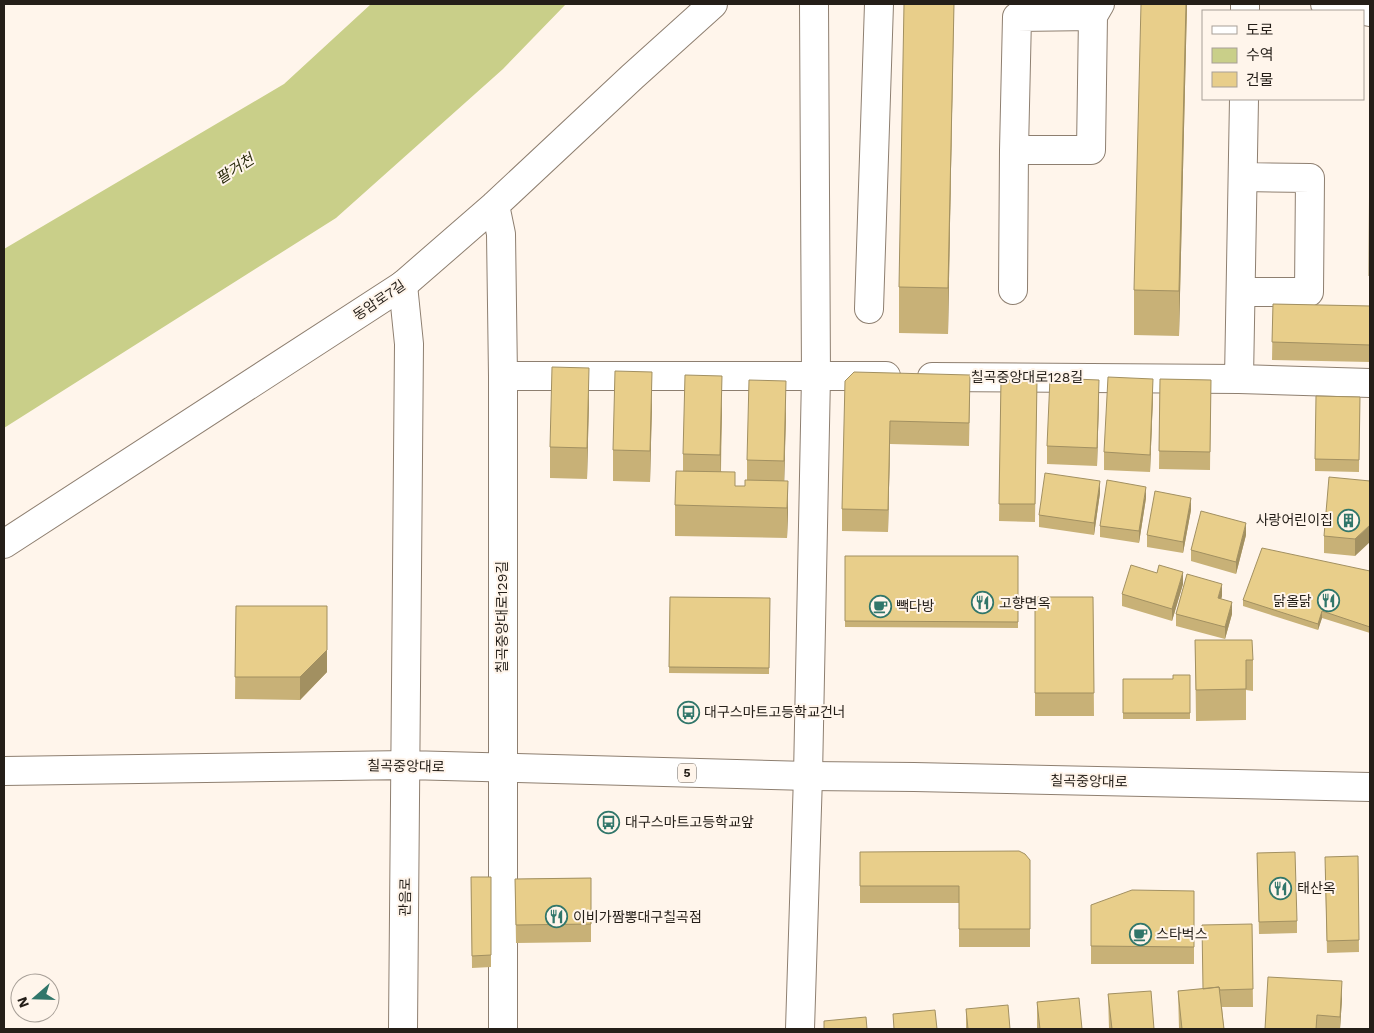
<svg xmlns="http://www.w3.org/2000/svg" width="1374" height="1033" font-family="'Work Sans','Noto Sans KR',sans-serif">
<rect width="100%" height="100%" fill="#fff5eb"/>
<!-- water -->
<path fill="#c9cf89" d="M 371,4 L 566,4 L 503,69 L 336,218 L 4,428 L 4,249 L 284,84 Z"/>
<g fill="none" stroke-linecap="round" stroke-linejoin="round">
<defs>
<path id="minor" d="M 1325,4 L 1370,12
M 1245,11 L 1245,4
M 1014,150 L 1091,150 L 1093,16
M 495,205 L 501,234 L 503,376 L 503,1029
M 1013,290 L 1014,150 L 1017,17 L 1093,16 L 1100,4
M 1242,292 L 1309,292 L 1310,178 L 1243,177
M 869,309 L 879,4
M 503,376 L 886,376
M 932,377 L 1239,379 L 1370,383
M 1239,379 L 1244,99
M 4,544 L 403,285 L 495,205 L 632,77 L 713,4
M 800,1029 L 808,776 L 816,376 L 814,4"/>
<path id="major" d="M 403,285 L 409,344 L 403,1029
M 4,771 L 407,765 L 808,776 L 914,777 L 1370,787"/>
</defs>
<!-- minor casing -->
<use href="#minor" stroke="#8e7f70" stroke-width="30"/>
<!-- major casing -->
<use href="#major" stroke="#8e7f70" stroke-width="30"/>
<!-- minor -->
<use href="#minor" stroke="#fff" stroke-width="28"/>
<!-- major -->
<use href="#major" stroke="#fff" stroke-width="28"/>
</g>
<!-- wall -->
<path fill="#c8b177" d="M 954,4 L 948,334 L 899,333 L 899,287 Z
M 1187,4 L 1179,336 L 1134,335 L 1134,290 Z
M 1370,119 L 1370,362 L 1272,360 L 1273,304 L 1369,306 Z
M 854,372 L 970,397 L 969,446 L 890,444 L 888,532 L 842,531 L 842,509 Z
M 1160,379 L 1211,380 L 1210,470 L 1159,469 Z
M 1001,380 L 1037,381 L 1035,522 L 999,521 Z
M 1153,396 L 1150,472 L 1104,470 L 1104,452 Z
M 1360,397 L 1359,472 L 1315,471 L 1315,459 Z
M 1099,398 L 1097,466 L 1047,464 L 1047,446 Z
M 589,399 L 587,479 L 550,478 L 550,447 Z
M 652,403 L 650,482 L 613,481 L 613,450 Z
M 722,407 L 721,471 L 735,486 L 745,486 L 747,480 L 747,460 L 786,412 L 784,481 L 788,512 L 787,538 L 675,536 L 675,505 L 683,471 L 683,454 Z
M 1370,481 L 1355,556 L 1324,553 L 1324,536 Z
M 1100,493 L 1094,535 L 1039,527 L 1039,515 Z
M 1146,498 L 1139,543 L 1100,537 L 1100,526 Z
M 1191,510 L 1183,553 L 1147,547 L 1147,535 Z
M 1246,535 L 1236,574 L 1191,561 L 1191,550 Z
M 845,556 L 1018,556 L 1018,628 L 845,627 Z
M 1370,571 L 1370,633 L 1322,618 L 1318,630 L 1243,606 L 1243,600 Z
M 1183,584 L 1172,621 L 1122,606 L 1122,594 Z
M 1222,596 L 1221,599 L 1232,614 L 1225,639 L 1176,626 L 1176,614 Z
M 670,597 L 770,598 L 769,674 L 669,673 Z
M 1035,597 L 1093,597 L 1094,716 L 1035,716 Z
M 236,606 L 327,672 L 300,700 L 235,699 Z
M 1195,640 L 1253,660 L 1253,691 L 1246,690 L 1246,720 L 1196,721 Z
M 1190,675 L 1190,719 L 1123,719 L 1123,679 L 1173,679 Z
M 860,852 L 1030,860 L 1030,947 L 959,947 L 959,903 L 860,903 Z
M 1257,853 L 1297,921 L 1297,933 L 1259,934 Z
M 1358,856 L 1359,952 L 1327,953 L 1325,869 Z
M 471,877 L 491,877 L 491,967 L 472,968 Z
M 591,878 L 591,942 L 516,943 L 515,879 Z
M 1194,891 L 1194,964 L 1091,964 L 1091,905 Z
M 1252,924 L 1253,1007 L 1222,1007 L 1224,1029 L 1179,1029 L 1178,991 L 1203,989 Z
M 1108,994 L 1154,1029 L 1109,1029 Z
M 1342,999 L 1340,1029 L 1265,1029 Z
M 1037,1002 L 1082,1029 L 1037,1029 Z
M 966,1009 L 1010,1029 L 966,1029 Z"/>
<!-- shaded-wall -->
<path fill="#a29061" d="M 954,4 L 948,334 L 948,288 Z
M 1186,4 L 1187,4 L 1179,336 L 1179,291 Z
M 589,368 L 589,399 L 587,479 L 587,448 Z
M 652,372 L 652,403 L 650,482 L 650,451 Z
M 722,376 L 722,407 L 720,486 L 720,455 Z
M 1153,379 L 1153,396 L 1150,472 L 1150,455 Z
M 1099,380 L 1099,398 L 1097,466 L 1097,448 Z
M 786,381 L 786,412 L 784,492 L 784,461 Z
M 890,421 L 890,444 L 888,532 L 888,510 Z
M 788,481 L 788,512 L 787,538 L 787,508 Z
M 1100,481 L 1100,493 L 1094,535 L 1094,523 Z
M 1146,487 L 1146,498 L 1139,543 L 1139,531 Z
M 1191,498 L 1191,510 L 1183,553 L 1183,542 Z
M 1246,523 L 1246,535 L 1236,574 L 1236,562 Z
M 1370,525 L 1370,542 L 1355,556 L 1355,539 Z
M 1183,572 L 1183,584 L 1172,621 L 1172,609 Z
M 1222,584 L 1222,596 L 1218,610 L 1218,598 Z
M 1232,602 L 1232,614 L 1225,639 L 1225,627 Z
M 1322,611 L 1322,618 L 1318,630 L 1318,624 Z
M 327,650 L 327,672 L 300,700 L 300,677 Z
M 1342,981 L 1342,999 L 1340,1029 L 1340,1017 Z"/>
<!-- building -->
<path fill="#e8ce8a" stroke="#a29061" d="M 904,4 L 954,4 L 948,288 L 899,287 Z
M 1141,4 L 1186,4 L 1179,291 L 1134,290 Z
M 1370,119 L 1370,276 L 1369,276 Z
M 1273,304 L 1370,306 L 1370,345 L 1272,342 Z
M 552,367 L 589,368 L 587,448 L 550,447 Z
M 615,371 L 652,372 L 650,451 L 613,450 Z
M 854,372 L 970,375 L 969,423 L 890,421 L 888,510 L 842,509 L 845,381 Z
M 685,375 L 722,376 L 720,455 L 683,454 Z
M 1108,377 L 1153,379 L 1150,455 L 1104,452 Z
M 1050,378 L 1099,380 L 1097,448 L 1047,446 Z
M 1160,379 L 1211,380 L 1210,452 L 1159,451 Z
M 749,380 L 786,381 L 784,461 L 747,460 Z
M 1001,380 L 1037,381 L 1035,504 L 999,504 Z
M 1316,396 L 1360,397 L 1359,460 L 1315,459 Z
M 676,471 L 735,472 L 735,486 L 745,486 L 745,480 L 788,481 L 787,508 L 675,505 Z
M 1045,473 L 1100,481 L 1094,523 L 1039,515 Z
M 1329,477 L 1370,481 L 1370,525 L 1355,539 L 1324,536 Z
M 1107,480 L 1146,487 L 1139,531 L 1100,526 Z
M 1155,491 L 1191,498 L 1183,542 L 1147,535 Z
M 1201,511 L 1246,523 L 1236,562 L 1191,550 Z
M 1262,548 L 1370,571 L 1370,627 L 1322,611 L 1318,624 L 1243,600 Z
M 845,556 L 1018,556 L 1018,622 L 845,621 Z
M 1131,565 L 1157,573 L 1159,565 L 1183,572 L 1172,609 L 1122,594 Z
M 1187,574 L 1222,584 L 1218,598 L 1232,602 L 1225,627 L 1176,614 Z
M 670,597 L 770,598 L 769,668 L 669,667 Z
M 1035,597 L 1093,597 L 1094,693 L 1035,693 Z
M 236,606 L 327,606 L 327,650 L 300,677 L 235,677 Z
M 1195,640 L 1252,640 L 1253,660 L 1246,660 L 1246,689 L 1196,690 Z
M 1173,675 L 1190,675 L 1190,713 L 1123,713 L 1123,679 L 1173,679 Z
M 1019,851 L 1025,854 L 1030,860 L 1030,929 L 959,929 L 959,886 L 860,886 L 860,852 Z
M 1295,852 L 1297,921 L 1259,922 L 1257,853 Z
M 1358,856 L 1359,940 L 1327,941 L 1325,857 Z
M 471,877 L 491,877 L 491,955 L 472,956 Z
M 591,878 L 591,924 L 516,925 L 515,879 Z
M 1132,890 L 1194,891 L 1194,947 L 1091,946 L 1091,905 Z
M 1252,924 L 1253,989 L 1220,990 L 1219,987 L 1203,989 L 1202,925 Z
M 1268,977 L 1342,981 L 1340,1017 L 1317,1015 L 1316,1029 L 1265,1029 Z
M 1219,987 L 1224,1029 L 1182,1029 L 1178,991 Z
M 1151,991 L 1154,1029 L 1112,1029 L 1108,994 Z
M 1079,998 L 1082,1029 L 1040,1029 L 1037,1002 Z
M 1008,1005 L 1010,1029 L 968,1029 L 966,1009 Z
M 935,1010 L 937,1029 L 894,1029 L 893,1014 Z
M 866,1017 L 867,1029 L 824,1029 L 824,1021 Z"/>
<!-- icons -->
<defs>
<symbol id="building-ring" viewBox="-11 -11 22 22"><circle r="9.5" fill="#fff5eb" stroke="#31766a" stroke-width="1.5"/><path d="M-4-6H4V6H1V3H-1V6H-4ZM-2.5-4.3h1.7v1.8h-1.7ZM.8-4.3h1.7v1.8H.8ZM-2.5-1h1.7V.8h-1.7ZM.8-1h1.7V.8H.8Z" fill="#31766a"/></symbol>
<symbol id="restaurant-ring" viewBox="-11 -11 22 22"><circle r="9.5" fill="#fff5eb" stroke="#31766a" stroke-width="1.5"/><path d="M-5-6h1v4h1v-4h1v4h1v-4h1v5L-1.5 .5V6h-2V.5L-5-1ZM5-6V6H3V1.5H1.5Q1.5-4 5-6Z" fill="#31766a"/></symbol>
<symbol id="cafe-ring" viewBox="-11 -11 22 22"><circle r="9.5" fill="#fff5eb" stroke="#31766a" stroke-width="1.5"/><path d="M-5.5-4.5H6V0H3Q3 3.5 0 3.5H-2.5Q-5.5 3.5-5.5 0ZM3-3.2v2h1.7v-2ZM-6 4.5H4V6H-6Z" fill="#31766a"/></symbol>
<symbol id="bus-ring" viewBox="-11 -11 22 22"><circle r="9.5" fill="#fff5eb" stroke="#31766a" stroke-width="1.5"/><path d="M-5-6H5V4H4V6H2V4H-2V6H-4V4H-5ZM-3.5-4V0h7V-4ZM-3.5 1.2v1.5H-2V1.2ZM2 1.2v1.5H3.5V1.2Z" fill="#31766a"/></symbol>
</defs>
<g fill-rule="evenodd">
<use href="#building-ring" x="1336" y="508" width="25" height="25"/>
<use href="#restaurant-ring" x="1316" y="588" width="25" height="25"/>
<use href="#restaurant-ring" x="970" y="590" width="25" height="25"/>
<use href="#cafe-ring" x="868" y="594" width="25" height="25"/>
<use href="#bus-ring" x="676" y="700" width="25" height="25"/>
<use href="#bus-ring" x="596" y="810" width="25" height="25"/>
<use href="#restaurant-ring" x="1268" y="876" width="25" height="25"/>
<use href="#restaurant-ring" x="544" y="904" width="25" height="25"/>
<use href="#cafe-ring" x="1128" y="922" width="25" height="25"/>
</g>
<g text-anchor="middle" stroke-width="4" stroke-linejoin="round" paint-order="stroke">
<!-- shield labels -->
<rect fill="#fff5eb" stroke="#665e57" stroke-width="1" x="678" y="763.5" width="18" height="19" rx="4"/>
<g font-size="12" font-weight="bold" fill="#241e18">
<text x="687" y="777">5</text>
</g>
<!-- street labels -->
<g font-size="14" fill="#241e18" stroke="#fff5eb">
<text transform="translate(379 300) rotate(-34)" y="5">동암로7길</text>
<text x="1027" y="382">칠곡중앙대로128길</text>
<text transform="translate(502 617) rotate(-90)" y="5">칠곡중앙대로129길</text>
<text transform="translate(406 766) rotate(1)" y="5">칠곡중앙대로</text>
<text transform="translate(1089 781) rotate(1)" y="5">칠곡중앙대로</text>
<text transform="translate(405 897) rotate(-89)" y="5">관음로</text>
</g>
<!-- poi labels -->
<g font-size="14" fill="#241e18" stroke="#fff5eb" text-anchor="start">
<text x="1333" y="525" text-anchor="end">사랑어린이집</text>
<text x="1312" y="606" text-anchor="end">닭올닭</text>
<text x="999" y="608">고향면옥</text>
<text x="896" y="611">빽다방</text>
<text x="704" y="717">대구스마트고등학교건너</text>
<text x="625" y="827">대구스마트고등학교앞</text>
<text x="1297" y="893">태산옥</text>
<text x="573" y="922">이비가짬뽕대구칠곡점</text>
<text x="1156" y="939">스타벅스</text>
</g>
<!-- water labels -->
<g font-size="15" font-style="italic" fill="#2a2c0d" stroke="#fff5eb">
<text transform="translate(235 169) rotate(-33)" y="5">팔거천</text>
</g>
</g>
<!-- border -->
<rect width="1374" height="1033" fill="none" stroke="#241e18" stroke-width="10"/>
<!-- legend -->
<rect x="1202" y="10" width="162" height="90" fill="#fff5eb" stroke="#a79f97"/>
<rect x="1212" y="26" width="25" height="8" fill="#ffffff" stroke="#a79f97"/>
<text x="1246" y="35" font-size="15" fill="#241e18">도로</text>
<rect x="1212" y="48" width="25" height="15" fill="#c9cf89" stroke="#a79f97"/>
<text x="1246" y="60" font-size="15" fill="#241e18">수역</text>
<rect x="1212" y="72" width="25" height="15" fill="#e8ce8a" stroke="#a79f97"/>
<text x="1246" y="85" font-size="15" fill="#241e18">건물</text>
<!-- north arrow -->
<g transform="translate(35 998) rotate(250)"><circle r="24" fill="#fff5eb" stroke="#a79f97"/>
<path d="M0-4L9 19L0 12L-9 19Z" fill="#31766a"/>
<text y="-8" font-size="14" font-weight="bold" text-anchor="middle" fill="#241e18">N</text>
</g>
</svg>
